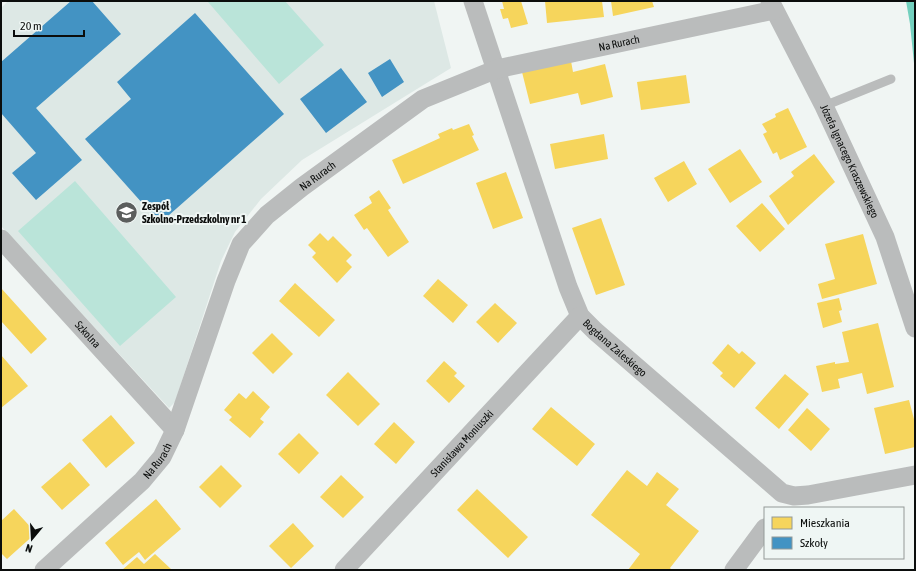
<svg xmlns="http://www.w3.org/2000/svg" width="916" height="571" font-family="'Asap Condensed',sans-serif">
<rect width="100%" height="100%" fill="#f0f5f3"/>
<!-- built -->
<path fill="#dde8e5" d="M 8,1 L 434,1 L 451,68 L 302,160 L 261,199 L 235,232 L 221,261 L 175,402 L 169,408 L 1,226 L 1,8 Z"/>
<!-- green -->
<path fill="#bae4d9" d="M 209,1 L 285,1 L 324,45 L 279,84 L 208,2 Z
M 75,181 L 176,297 L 120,346 L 18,231 Z"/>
<!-- water -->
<path fill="#73d0be" d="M 906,1 L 915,1 L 915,73 L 910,24 Z"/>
<!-- homes -->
<path fill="#f6d55c" d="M 502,1 L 521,1 L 528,24 L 511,28 L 508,18 L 503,19 L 500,9 L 504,9 Z
M 545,1 L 602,1 L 604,17 L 547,23 Z
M 611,1 L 652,1 L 654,7 L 613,16 Z
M 571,61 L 573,72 L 605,64 L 613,97 L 581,105 L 578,93 L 530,104 L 522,72 Z
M 686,75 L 690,103 L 641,110 L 637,82 Z
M 788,108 L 807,147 L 780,160 L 777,152 L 773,154 L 763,134 L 767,132 L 762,124 L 776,117 L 775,114 Z
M 469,124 L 474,135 L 472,136 L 479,150 L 403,184 L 392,160 L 440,138 L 438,134 L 452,128 L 453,130 Z
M 604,134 L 608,159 L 555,169 L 550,144 Z
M 740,149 L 762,182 L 730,203 L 708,169 Z
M 814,154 L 835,182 L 788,225 L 769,196 L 794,176 L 791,172 Z
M 684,161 L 697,184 L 668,202 L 654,178 Z
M 506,172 L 523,218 L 493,229 L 476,183 Z
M 379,190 L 391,208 L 388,210 L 409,242 L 388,257 L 367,228 L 364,230 L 354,215 L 372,203 L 369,197 Z
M 762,203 L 785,229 L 760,252 L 736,226 Z
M 601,218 L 625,285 L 596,295 L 572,228 Z
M 320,233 L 328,241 L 333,236 L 352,255 L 346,261 L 352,267 L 337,283 L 312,257 L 316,253 L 308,245 Z
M 863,234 L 877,284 L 822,299 L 818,284 L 835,279 L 825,244 Z
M 438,279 L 468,305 L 453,323 L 423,296 Z
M 295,283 L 335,320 L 319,337 L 279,301 Z
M 1,288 L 47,339 L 31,354 L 1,321 Z
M 839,298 L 842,310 L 839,311 L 842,322 L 823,328 L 817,303 Z
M 495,303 L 517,323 L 498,343 L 476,322 Z
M 878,323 L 894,387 L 867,394 L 862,373 L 838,379 L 840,388 L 822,392 L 816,366 L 835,362 L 835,364 L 849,362 L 842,332 Z
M 272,333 L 293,354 L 273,374 L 252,353 Z
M 728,344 L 739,354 L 742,351 L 756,363 L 734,388 L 720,376 L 723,373 L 712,363 Z
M 1,355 L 28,386 L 1,408 Z
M 444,361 L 457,373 L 454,376 L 465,386 L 449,403 L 426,381 Z
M 348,372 L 380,404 L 358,426 L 326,395 Z
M 785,374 L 809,394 L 779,429 L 755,408 Z
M 253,391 L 270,407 L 260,419 L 264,422 L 250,438 L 229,420 L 232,417 L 224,410 L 239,393 L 246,399 Z
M 909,400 L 915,423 L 915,447 L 885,454 L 874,408 Z
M 551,407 L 595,444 L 577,466 L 532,429 Z
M 807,408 L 830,429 L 811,451 L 788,430 Z
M 111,415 L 135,443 L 106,468 L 82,440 Z
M 394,422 L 415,442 L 396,464 L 374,444 Z
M 299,433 L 319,453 L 299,474 L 278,454 Z
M 70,462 L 90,485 L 62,510 L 41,487 Z
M 221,465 L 242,486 L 220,508 L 199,487 Z
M 627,470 L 647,486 L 657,472 L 679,489 L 666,505 L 699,531 L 670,568 L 672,570 L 628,570 L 640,554 L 591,515 Z
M 341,475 L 364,497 L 343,518 L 320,497 Z
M 477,489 L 528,537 L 508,558 L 457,510 Z
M 156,499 L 181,529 L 145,560 L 139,552 L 123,565 L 105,543 Z
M 14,509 L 36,533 L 7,559 L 1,553 L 1,521 Z
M 293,523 L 314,546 L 291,568 L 269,546 Z
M 155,554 L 172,570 L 122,570 L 137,557 L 144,564 Z"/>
<!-- schools -->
<path fill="#4393c3" d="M 71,1 L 92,1 L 121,34 L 36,108 L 82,160 L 36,200 L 12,173 L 36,153 L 1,113 L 1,62 Z
M 195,13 L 284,114 L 160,223 L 85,139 L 131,99 L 117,82 Z
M 390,59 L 404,82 L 382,97 L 368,73 Z
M 341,68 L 367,102 L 326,133 L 300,99 Z"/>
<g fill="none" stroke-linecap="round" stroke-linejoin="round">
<!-- service -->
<path stroke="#babcbc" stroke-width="9" d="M 824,106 L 891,79"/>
<!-- minor -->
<g stroke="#babcbc" stroke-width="19">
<path id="s1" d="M 473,1 L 568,287 L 580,316 L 595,331 L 782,493 L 794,496 L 808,495 L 915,475"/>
<path id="s2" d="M 770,1 L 824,106 L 885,237 L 915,328"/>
<path id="s3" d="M 1,239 L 175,430"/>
<path id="s4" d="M 44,570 L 142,481 L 162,457 L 175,430 L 226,281 L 241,244 L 267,215 L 302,187 L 423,99 L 497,69 L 774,10"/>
<path id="s5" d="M 344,570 L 580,316"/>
<path d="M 734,570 L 765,528"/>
</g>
</g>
<!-- icons -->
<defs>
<symbol id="school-disc" viewBox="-11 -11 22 22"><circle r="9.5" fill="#5b5e5d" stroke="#eff6f4"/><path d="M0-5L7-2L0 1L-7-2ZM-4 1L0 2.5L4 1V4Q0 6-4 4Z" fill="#fff"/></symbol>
</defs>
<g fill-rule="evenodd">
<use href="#school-disc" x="114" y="200" width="25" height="25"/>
</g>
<g text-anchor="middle" stroke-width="4" stroke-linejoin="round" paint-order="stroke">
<!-- street labels -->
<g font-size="11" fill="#0b0d0c" stroke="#eff6f4">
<text dy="4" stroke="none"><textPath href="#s4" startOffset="829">Na Rurach</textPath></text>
<text dy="4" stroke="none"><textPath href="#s2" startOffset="179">Józefa Ignacego Kraszewskiego</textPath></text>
<text dy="4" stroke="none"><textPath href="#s4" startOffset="494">Na Rurach</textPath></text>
<text dy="4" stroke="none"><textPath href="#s3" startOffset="129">Szkolna</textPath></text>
<text dy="4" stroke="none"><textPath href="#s1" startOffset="380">Bogdana Zaleskiego</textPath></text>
<text dy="4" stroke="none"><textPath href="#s5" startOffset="173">Stanisława Moniuszki</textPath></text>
<text dy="4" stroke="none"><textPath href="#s4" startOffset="158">Na Rurach</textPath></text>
</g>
<!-- poi labels -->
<g font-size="11" font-weight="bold" fill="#0b0d0c" stroke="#eff6f4" text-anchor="start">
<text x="142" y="210">Zespół<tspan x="142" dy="13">Szkolno-Przedszkolny nr 1</tspan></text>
</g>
</g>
<!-- border -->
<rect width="916" height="571" fill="none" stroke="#0b0d0c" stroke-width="4"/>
<!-- legend -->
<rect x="764" y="507" width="140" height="52" fill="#eff6f4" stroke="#949997"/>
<rect x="772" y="517" width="20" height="12" fill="#f6d55c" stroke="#949997"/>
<text x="800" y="527" font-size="12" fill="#0b0d0c">Mieszkania</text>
<rect x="772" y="537" width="20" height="12" fill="#4393c3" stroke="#949997"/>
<text x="800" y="547" font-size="12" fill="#0b0d0c">Szkoły</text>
<!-- north arrow -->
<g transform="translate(32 539) rotate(198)" stroke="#eff6f4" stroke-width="3" paint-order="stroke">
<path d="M0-3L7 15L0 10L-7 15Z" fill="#0b0d0c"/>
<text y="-6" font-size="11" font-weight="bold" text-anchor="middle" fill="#0b0d0c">N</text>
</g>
<!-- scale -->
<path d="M14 30v6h70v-6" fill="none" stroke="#0b0d0c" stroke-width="2"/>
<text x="20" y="30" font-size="12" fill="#0b0d0c" stroke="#eff6f4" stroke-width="3" paint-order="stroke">20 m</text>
</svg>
